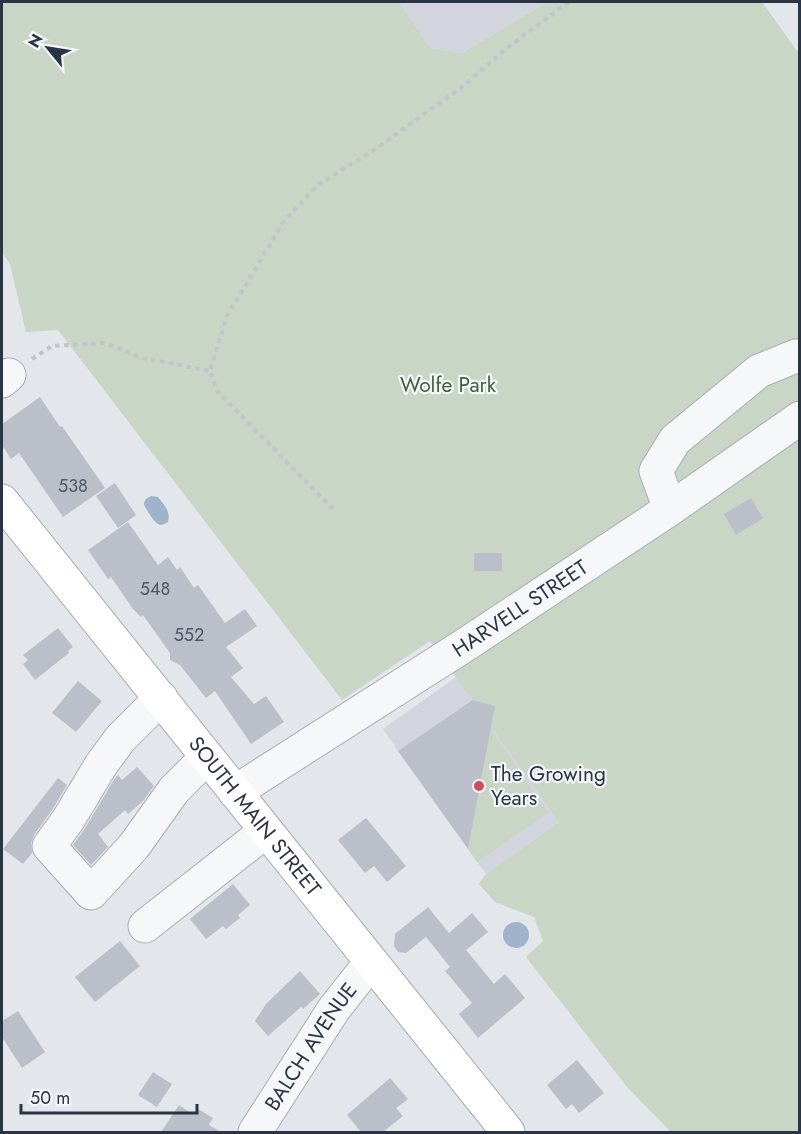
<svg xmlns="http://www.w3.org/2000/svg" width="801" height="1134" font-family="Jost,sans-serif">
<rect width="100%" height="100%" fill="#e3e6eb"/>
<!-- built -->
<path fill="#d2d5dd" d="M 399,2 L 547,2 L 462,53 L 430,48 Z
M 456,677 L 559,822 L 486,874 L 383,729 Z"/>
<!-- green -->
<path fill="#c9d5c5" d="M 2,2 L 399,2 L 430,48 L 462,53 L 547,2 L 762,2 L 800,55 L 799,1132 L 671,1132 L 627,1087 L 526,957 L 543,941 L 534,917 L 495,902 L 479,884 L 486,874 L 559,822 L 430,641 L 342,700 L 58,330 L 26,332 L 10,264 L 2,252 Z
M 491,730 L 548,813 L 477,862 L 468,849 Z"/>
<!-- water -->
<path fill="#9fb3ca" d="M 151,496 L 158,497 C 164,505 171,511 168,522 C 164,524 163,526 158,524 C 155,523 144,507 144,504 C 144,502 145,500 146,499 Z
M503 935a13 13 0 1 1 26 0a13 13 0 1 1-26 0Z"/>
<!-- building -->
<path fill="#bbbfc9" d="M 40,397 L 60,427 L 62,426 L 105,488 L 63,517 L 19,453 L 11,459 L 2,445 L 2,424 Z
M 115,483 L 136,515 L 118,528 L 96,496 Z
M 751,498 L 763,518 L 736,535 L 724,514 Z
M 128,522 L 158,565 L 168,557 L 177,570 L 180,567 L 194,588 L 198,585 L 225,623 L 245,609 L 257,626 L 226,647 L 243,668 L 231,677 L 254,704 L 266,696 L 284,722 L 251,744 L 215,691 L 206,698 L 180,665 L 170,660 L 170,653 L 143,615 L 141,617 L 133,609 L 111,577 L 108,579 L 88,550 Z
M 474,553 L 502,553 L 502,571 L 474,571 Z
M 58,628 L 73,647 L 68,651 L 69,653 L 35,680 L 23,664 L 28,660 L 23,655 Z
M 78,681 L 102,701 L 76,732 L 52,713 Z
M 473,700 L 495,706 L 468,849 L 398,751 Z
M 137,767 L 154,786 L 143,801 L 128,814 L 125,810 L 98,834 L 108,847 L 91,865 L 73,845 L 84,830 L 115,778 L 118,775 L 122,780 Z
M 58,778 L 67,785 L 52,810 L 34,835 L 31,843 L 32,853 L 23,864 L 3,849 Z
M 366,818 L 406,866 L 387,882 L 374,866 L 365,873 L 338,840 Z
M 233,884 L 250,905 L 238,915 L 240,918 L 226,929 L 223,926 L 206,939 L 190,919 Z
M 428,907 L 449,933 L 472,913 L 488,932 L 466,950 L 494,984 L 505,974 L 525,998 L 478,1038 L 459,1014 L 472,1003 L 445,971 L 450,967 L 426,937 L 406,953 L 398,952 L 394,946 L 395,934 Z
M 120,941 L 140,966 L 95,1002 L 75,977 Z
M 300,971 L 320,994 L 303,1009 L 301,1007 L 268,1036 L 255,1021 L 266,1004 Z
M 18,1011 L 45,1052 L 22,1068 L 2,1037 L 2,1021 Z
M 577,1060 L 604,1093 L 579,1113 L 572,1104 L 566,1109 L 547,1085 Z
M 153,1072 L 172,1084 L 157,1107 L 138,1095 Z
M 390,1078 L 408,1099 L 396,1108 L 403,1116 L 383,1132 L 361,1132 L 347,1115 Z
M 179,1105 L 194,1115 L 198,1109 L 213,1118 L 209,1125 L 221,1132 L 161,1132 Z"/>
<g fill="none" stroke-linecap="round" stroke-linejoin="round">
<defs>
<g id="minor">
<path d="M 2,381 L 9,375"/>
<path d="M 670,509 L 656,471 L 675,440 L 759,371 L 796,356 L 800,356"/>
<path d="M 161,698 L 120,739 L 101,765 L 68,820 L 49,846 L 91,893 L 134,846 L 174,790 L 207,757"/>
<path id="s1" d="M 235,792 L 465,645 L 670,509 L 800,418"/>
<path d="M 145,926 L 266,831"/>
<path id="s2" d="M 255,1132 L 334,1009 L 371,962"/>
</g>
<g id="major">
<path id="s3" d="M 2,501 L 508,1132"/>
</g>
</defs>
<!-- minor casing -->
<use href="#minor" stroke="#a8adb6" stroke-width="35"/>
<!-- major casing -->
<use href="#major" stroke="#a3abb7" stroke-width="35"/>
<!-- path -->
<path stroke="#c1c4ca" stroke-width="4" stroke-dasharray="4.5 4.5" stroke-linecap="butt" d="M 32,359 L 52,346 L 104,343 L 143,358 L 210,371
M 333,509 L 217,391 L 210,371 L 227,316 L 284,221 L 319,184 L 374,150 L 462,87 L 507,48 L 569,2"/>
<!-- minor -->
<use href="#minor" stroke="#f6f7f9" stroke-width="33"/>
<!-- major -->
<use href="#major" stroke="#fff" stroke-width="33"/>
</g>
<!-- markers -->
<circle fill="#cd4b5d" stroke="#f3f5f8" stroke-width="2" cx="479" cy="786" r="6"/>
<g text-anchor="middle" stroke-width="4.5" stroke-linejoin="round" paint-order="stroke">
<!-- number labels -->
<g font-size="18" fill="#4f5765">
<text x="73" y="492">538</text>
<text x="155" y="595">548</text>
<text x="189" y="641">552</text>
</g>
<!-- park labels -->
<g font-size="21" fill="#3f5f39" stroke="#f3f5f8">
<text x="448" y="392">Wolfe Park</text>
</g>
<!-- street labels -->
<g font-size="21" fill="#2b3444" stroke="#f3f5f8">
<text dy="7" stroke="none"><textPath href="#s1" startOffset="339">HARVELL STREET</textPath></text>
<text dy="7" stroke="none"><textPath href="#s3" startOffset="404">SOUTH MAIN STREET</textPath></text>
<text dy="7" stroke="none"><textPath href="#s2" startOffset="102">BALCH AVENUE</textPath></text>
</g>
<!-- poi labels -->
<g font-size="21" fill="#2b3444" stroke="#f3f5f8" text-anchor="start">
<text x="491" y="781">The Growing<tspan x="491" dy="24">Years</tspan></text>
</g>
</g>
<!-- border -->
<rect width="801" height="1134" fill="none" stroke="#2b3444" stroke-width="6"/>
<!-- north arrow -->
<g transform="translate(48 48) rotate(300)" stroke="#f3f5f8" stroke-width="4.5" paint-order="stroke">
<path d="M0-4.5L10 22L0 15L-10 22Z" fill="#2b3444"/>
<text y="-9" font-size="16" font-weight="bold" text-anchor="middle" fill="#2b3444">N</text>
</g>
<!-- scale -->
<path d="M21 1104v9h176v-9" fill="none" stroke="#2b3444" stroke-width="3"/>
<text x="30" y="1104" font-size="18" fill="#2b3444" stroke="#f3f5f8" stroke-width="4.5" paint-order="stroke">50 m</text>
</svg>
